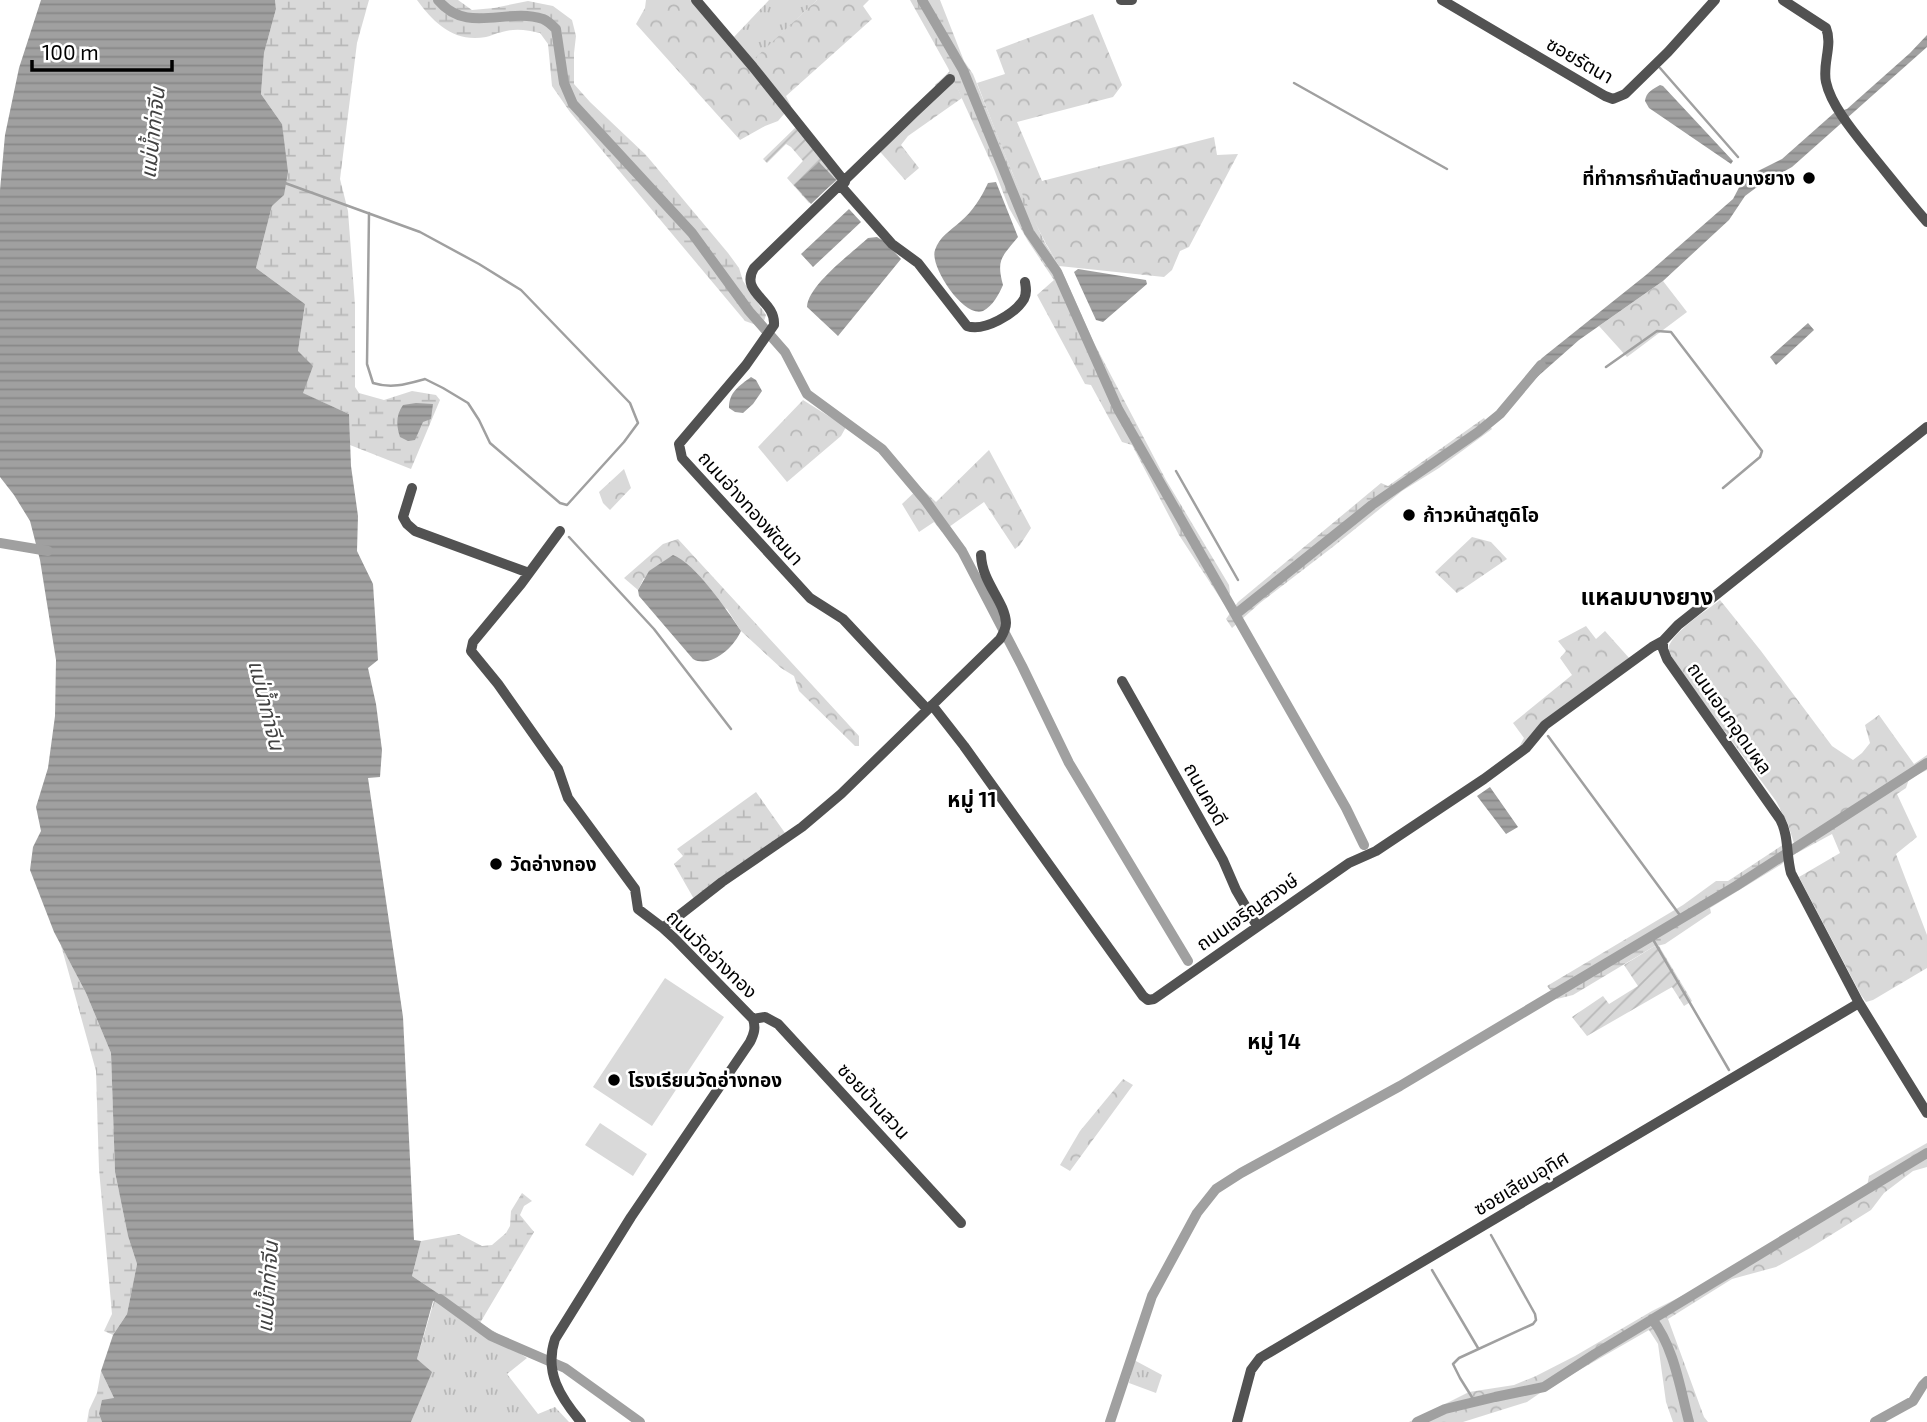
<svg xmlns="http://www.w3.org/2000/svg" width="1927" height="1422" font-family="'Exo 2','Noto Sans Thai',sans-serif">
<defs>
<pattern id="grass-tufts" width="24" height="20" patternUnits="userSpaceOnUse" patternTransform="scale(1.75)"><rect width="24" height="20" fill="#d9d9d9"/><path d="M3 7l-1-3M5 7V3M7 7l1-3M15 17l-1-3M17 17v-4M19 17l1-3" fill="none" stroke="#b8b8b8"/></pattern>
<pattern id="forest-crowns" width="20" height="18" patternUnits="userSpaceOnUse" patternTransform="scale(1.75)"><rect width="20" height="18" fill="#d9d9d9"/><path d="M2 6a3 3 0 1 1 6 0M12 15a3 3 0 1 1 6 0" fill="none" stroke="#b8b8b8"/></pattern>
<pattern id="wetland-marsh" width="20" height="14" patternUnits="userSpaceOnUse" patternTransform="scale(1.75)"><rect width="20" height="14" fill="#d9d9d9"/><path d="M1 5h8M5 5V1M11 12h8M15 12V8" fill="none" stroke="#b8b8b8"/></pattern>
<pattern id="garden-furrows" width="10" height="10" patternUnits="userSpaceOnUse" patternTransform="scale(1.75)"><rect width="10" height="10" fill="#d9d9d9"/><path d="M-1 1l2-2M0 10L10 0M9 11l2-2" fill="none" stroke="#b8b8b8"/></pattern>
<pattern id="water-rules" width="6" height="5" patternUnits="userSpaceOnUse" patternTransform="scale(1.75)"><rect width="6" height="5" fill="#a0a0a0"/><path d="M0 2.5h6" fill="none" stroke="#888"/></pattern>
</defs>
<rect width="100%" height="100%" fill="#fff"/>
<!-- grass -->
<path fill="url(#grass-tufts)" d="M 769,0 L 817,0 L 753,61 L 733,38 Z
M 434,1301 L 449,1308 L 527,1358 L 507,1374 L 538,1414 L 555,1407 L 569,1422 L 411,1422 L 431,1372 L 417,1359 Z
M 1134,1360 L 1162,1375 L 1156,1393 L 1129,1383 Z"/>
<!-- forest -->
<path fill="url(#forest-crowns)" d="M 646,0 L 701,0 L 753,60 L 817,0 L 869,0 L 863,6 L 872,19 L 786,96 L 791,106 L 778,121 L 765,126 L 740,140 L 636,24 L 645,8 Z
M 1093,14 L 1122,85 L 1113,97 L 1017,122 L 1042,181 L 1214,137 L 1217,155 L 1238,154 L 1189,247 L 1180,251 L 1172,270 L 1164,277 L 1059,266 C 1024,209 1001,145 977,83 L 1005,74 L 996,50 Z
M 950,71 L 962,98 L 908,136 L 901,145 L 919,168 L 905,180 L 875,146 L 938,92 L 935,85 Z
M 1663,281 L 1687,312 L 1627,357 L 1599,326 Z
M 803,400 L 846,427 L 841,436 L 787,482 L 758,447 Z
M 989,450 L 1031,528 L 1020,545 L 1015,549 L 984,502 L 942,532 L 934,522 L 919,532 L 902,504 L 920,487 L 936,502 Z
M 624,469 L 631,488 L 610,510 L 603,503 L 599,492 Z
M 1472,537 L 1491,542 L 1507,559 L 1457,593 L 1435,572 Z
M 678,539 L 859,736 L 859,746 L 855,746 L 799,691 L 794,676 L 781,668 L 741,631 L 727,609 L 644,578 L 638,590 L 624,578 L 663,544 Z
M 1720,600 L 1761,651 L 1832,746 L 1853,760 L 1862,753 L 1870,743 L 1865,725 L 1879,715 L 1914,764 L 1927,755 L 1927,770 L 1909,779 L 1906,788 L 1897,794 L 1917,837 L 1896,854 L 1927,935 L 1927,968 L 1873,1000 L 1866,1002 L 1861,995 L 1799,877 L 1840,853 L 1832,834 L 1797,853 L 1788,824 L 1776,801 L 1675,664 L 1668,649 C 1672,632 1706,611 1720,600 Z
M 1586,626 L 1596,639 L 1605,631 L 1630,659 L 1518,749 L 1524,738 L 1513,723 L 1572,675 L 1560,658 L 1566,651 L 1558,641 Z
M 1123,1079 L 1133,1085 L 1070,1171 L 1060,1165 L 1080,1131 Z
M 1927,1143 L 1927,1167 L 1913,1171 L 1884,1193 L 1871,1210 L 1810,1248 L 1776,1267 L 1732,1279 L 1668,1319 L 1704,1417 L 1708,1422 L 1673,1422 L 1666,1402 L 1658,1344 L 1649,1330 L 1543,1391 L 1527,1402 L 1463,1422 L 1409,1422 L 1469,1392 L 1514,1385 L 1536,1376 L 1575,1356 L 1652,1311 L 1694,1290 L 1867,1186 L 1869,1176 Z"/>
<!-- wetland -->
<path fill="url(#wetland-marsh)" d="M 275,0 L 369,0 L 357,43 L 340,179 L 348,211 L 355,305 L 355,387 L 359,393 L 384,400 L 412,391 L 436,395 L 440,400 L 411,469 L 350,445 L 349,414 L 302,393 L 298,351 L 305,304 L 256,268 L 272,206 L 284,194 L 282,124 L 261,94 L 264,53 L 276,9 Z
M 417,0 L 458,0 L 472,10 L 494,8 L 528,1 L 553,6 L 572,20 L 576,36 L 574,53 L 574,84 L 590,102 L 646,155 L 728,253 L 739,268 L 743,281 L 766,315 L 762,327 L 745,321 L 570,112 L 552,86 L 548,44 L 540,33 C 527,30 516,28 502,32 C 496,33 491,36 486,37 C 454,43 434,23 417,0 Z
M 910,0 L 940,0 L 964,61 L 973,74 L 1012,172 L 1045,243 L 1061,269 L 1094,343 L 1166,480 L 1229,585 L 1230,593 L 1224,604 L 1179,535 L 1132,445 L 1122,442 L 1091,385 L 1085,384 L 1037,295 L 1054,280 L 1028,241 L 1009,208 L 994,169 L 948,68 Z
M 1484,418 L 1492,429 L 1439,468 L 1402,491 L 1334,546 L 1260,603 L 1232,628 L 1226,619 L 1238,602 L 1381,483 L 1388,486 Z
M 756,792 L 785,833 L 694,899 L 674,864 L 683,856 L 677,849 Z
M 1784,844 L 1786,860 L 1782,864 L 1710,908 L 1711,913 L 1665,944 L 1653,947 L 1573,995 L 1557,999 L 1547,986 L 1683,905 L 1716,881 L 1728,881 Z
M 61,945 L 86,993 L 111,1053 L 115,1172 L 128,1236 L 137,1264 L 127,1314 L 113,1335 L 104,1331 L 112,1314 L 99,1169 L 96,1071 Z
M 522,1193 L 532,1201 L 524,1206 L 520,1215 L 534,1232 L 480,1323 L 500,1335 L 499,1340 L 449,1308 L 451,1302 L 412,1276 L 421,1241 L 459,1234 L 482,1246 L 492,1245 L 506,1233 L 510,1226 L 511,1211 Z
M 101,1371 L 114,1398 L 99,1414 L 102,1422 L 87,1422 L 89,1410 L 97,1393 Z"/>
<!-- garden -->
<path fill="url(#garden-furrows)" d="M 796,127 L 840,178 L 809,203 L 787,178 L 803,161 L 791,147 L 786,144 L 767,163 L 763,159 Z
M 1659,946 L 1692,1001 L 1684,1006 L 1672,987 L 1587,1036 L 1572,1017 L 1603,996 L 1609,1004 L 1638,986 L 1624,965 L 1653,947 Z"/>
<!-- pitch -->
<path fill="#d9d9d9" d="M 665,978 L 724,1017 L 652,1126 L 593,1087 Z
M 600,1123 L 647,1154 L 633,1176 L 585,1145 Z"/>
<!-- water -->
<path fill="url(#water-rules)" d="M 41,0 L 275,0 L 276,9 L 264,53 L 261,94 L 282,124 L 288,172 L 284,195 L 272,206 L 256,268 L 305,304 L 298,351 L 313,366 L 303,393 L 349,414 L 351,466 L 358,516 L 357,551 L 373,584 L 378,660 L 368,668 L 376,704 L 382,750 L 380,777 L 368,778 L 403,1017 L 414,1240 L 421,1241 L 412,1276 L 451,1302 L 449,1308 L 433,1301 L 417,1359 L 432,1372 L 411,1422 L 102,1422 L 99,1414 L 102,1400 L 114,1398 L 101,1371 L 113,1335 L 127,1314 L 137,1264 L 128,1236 L 115,1172 L 111,1053 L 86,993 L 54,932 L 30,870 L 33,847 L 41,831 L 36,807 L 48,768 L 55,716 L 56,660 L 40,560 L 30,521 L 14,495 L 0,477 L 0,190 L 5,135 L 19,68 Z
M 1927,35 L 1927,47 L 1792,167 L 1761,184 L 1745,196 L 1729,220 L 1663,281 L 1579,340 L 1536,378 L 1529,372 L 1542,358 L 1646,275 L 1733,199 L 1744,178 L 1782,159 L 1834,113 L 1847,109 L 1910,53 Z
M 1660,85 L 1663,86 L 1733,161 L 1731,164 L 1649,108 L 1645,101 C 1646,92 1653,89 1660,85 Z
M 819,162 L 836,180 L 811,204 L 794,185 Z
M 996,182 L 1018,237 C 1002,257 996,259 1003,285 C 999,294 993,306 983,311 C 964,319 929,266 935,250 C 939,237 950,231 960,222 C 973,211 981,198 988,183 Z
M 849,209 L 861,222 L 813,267 L 801,254 Z
M 877,237 L 885,242 L 901,259 L 838,336 L 807,307 C 808,285 852,253 868,238 Z
M 1078,269 L 1146,280 L 1147,284 L 1103,322 L 1096,320 L 1074,272 Z
M 1808,323 L 1814,330 L 1776,365 L 1770,357 Z
M 751,377 L 756,380 L 762,391 L 753,404 L 743,413 L 735,412 L 729,408 C 729,392 739,386 751,377 Z
M 416,403 L 433,404 L 431,419 L 423,422 L 415,440 L 408,441 L 400,437 C 396,425 396,415 403,405 Z
M 673,555 C 695,563 727,610 741,631 C 734,647 711,669 693,659 L 639,596 L 638,590 L 649,571 Z
M 1490,787 L 1518,827 L 1506,834 L 1477,796 Z"/>
<g fill="none" stroke-linecap="round" stroke-linejoin="round">
<!-- stream -->
<path stroke="#a0a0a0" stroke-width="2.5" d="M 1660,68 L 1738,157
M 1294,83 L 1447,169
M 285,183 L 420,232 L 479,264 L 521,290 L 630,403 L 638,423 L 624,442 L 567,505 L 560,503 L 490,443 L 479,420 L 468,403 L 443,388 L 425,379 C 407,384 392,389 373,383 L 367,364 L 369,213
M 1606,367 L 1657,331 L 1671,332 L 1762,451 L 1760,457 L 1723,488
M 1176,471 L 1238,580
M 569,537 L 654,629 L 731,729
M 1548,736 L 1682,918
M 1651,936 L 1729,1070
M 1432,1270 L 1478,1348
M 1475,1402 L 1460,1378 L 1453,1364 L 1459,1358 L 1533,1324 L 1536,1320 L 1535,1314 L 1491,1235"/>
<!-- canal -->
<path stroke="#a0a0a0" stroke-width="10" d="M 438,0 C 467,35 506,7 543,19 C 548,21 553,26 556,29 L 564,83 L 573,104 L 692,233 L 749,311 L 785,352 L 807,394 L 882,449 L 925,500 L 962,551 L 1022,666 L 1069,763 L 1188,961
M 922,0 L 963,70 L 1029,232 L 1057,272 L 1118,409 L 1346,808 L 1364,845
M 0,543 L 48,551
M 1236,614 L 1372,505 L 1478,432 L 1500,414 L 1541,365
M 440,1299 L 491,1336 L 565,1368 L 640,1422
M 1652,1319 C 1674,1347 1680,1388 1689,1422
M 1110,1422 L 1152,1296 L 1197,1213 L 1216,1189 L 1241,1173 L 1400,1086 L 1736,886 L 1927,763
M 1417,1422 L 1445,1409 L 1495,1397 L 1544,1387 L 1595,1354 L 1927,1153
M 1875,1422 L 1913,1401 L 1923,1385 L 1927,1381"/>
<!-- minor -->
<path stroke="#525252" stroke-width="10" d="M 696,0 L 753,67 L 845,182
M 1121,0 L 1132,0
M 1442,0 L 1605,96 L 1613,99 L 1625,94 L 1668,52 L 1715,0
M 1783,0 L 1826,28 C 1833,45 1822,64 1826,82 C 1831,106 1856,135 1872,155 C 1890,177 1908,200 1927,222
M 840,185 L 892,244 L 918,263 L 967,326 C 984,332 1015,314 1024,299 C 1027,293 1026,288 1025,282
M 1927,427 L 1678,625 L 1663,641 L 1663,649 L 1667,659 L 1780,819 C 1789,836 1786,854 1791,873 L 1859,1003 L 1927,1113
M 412,488 L 403,517 L 407,524 L 415,531 L 529,573
M 560,531 L 521,584 L 473,642 L 471,651 L 498,684 L 558,769 L 568,798 L 635,889 L 638,909 L 663,928 L 675,939 L 753,1019 C 756,1028 754,1034 750,1042 L 631,1217 L 555,1339 C 544,1372 560,1397 581,1422
M 1122,681 L 1223,860 L 1236,890 L 1257,926
M 932,705 L 964,746 L 1143,996 L 1148,1000 L 1154,999 L 1349,863 L 1376,851 L 1484,779 L 1526,748 L 1545,725 L 1652,647 L 1663,641
M 927,709 L 843,619 L 810,598 L 682,458 L 679,444 L 746,365 L 774,325 C 776,300 739,293 754,268 L 915,112 L 950,79
M 663,928 L 722,882 L 802,827 L 841,794 L 1000,639 C 1003,634 1006,629 1006,623 C 1005,601 982,583 981,555
M 753,1019 L 765,1017 L 778,1024 L 961,1223
M 1237,1422 L 1251,1370 L 1260,1358 L 1859,1003"/>
</g>
<!-- markers -->
<g fill="#000" stroke="#fff" stroke-width="2.5">
<circle cx="1809" cy="178" r="7"/>
<circle cx="1409" cy="515" r="7"/>
<circle cx="496" cy="864" r="7"/>
<circle cx="614" cy="1080" r="7"/>
</g>
<g text-anchor="middle" stroke-width="5" stroke-linejoin="round" paint-order="stroke">
<!-- street labels -->
<g font-size="19" fill="#000" stroke="#fff">
<text transform="translate(1580 60) rotate(30)" y="7">ซอยรัตนา</text>
<text transform="translate(751 508) rotate(48)" y="7">ถนนอ่างทองพัฒนา</text>
<text transform="translate(1730 718) rotate(55)" y="7">ถนนเอนกอุดมผล</text>
<text transform="translate(1206 794) rotate(61)" y="7">ถนนคงดี</text>
<text transform="translate(1247 912) rotate(-35)" y="7">ถนนเจริญสวงษ์</text>
<text transform="translate(712 954) rotate(44)" y="7">ถนนวัดอ่างทอง</text>
<text transform="translate(874 1101) rotate(47)" y="7">ซอยบ้านสวน</text>
<text transform="translate(1521 1183) rotate(-31)" y="7">ซอยเลียบอุทิศ</text>
</g>
<!-- poi labels -->
<g font-size="19" font-weight="bold" fill="#000" stroke="#fff" text-anchor="start">
<text x="1795" y="185" text-anchor="end">ที่ทำการกำนัลตำบลบางยาง</text>
<text x="1423" y="522">ก้าวหน้าสตูดิโอ</text>
<text x="510" y="871">วัดอ่างทอง</text>
<text x="628" y="1087">โรงเรียนวัดอ่างทอง</text>
</g>
<!-- water labels -->
<g font-size="21" font-style="italic" fill="#414141" stroke="#fff">
<text transform="translate(153 133) rotate(-84)" y="7">แม่น้ำท่าจีน</text>
<text transform="translate(266 705) rotate(76)" y="7">แม่น้ำท่าจีน</text>
<text transform="translate(268 1287) rotate(-86)" y="7">แม่น้ำท่าจีน</text>
</g>
<!-- neighbourhood labels -->
<g font-size="21" font-weight="bold" fill="#000" stroke="#fff">
<text x="972" y="807">หมู่ 11</text>
<text x="1274" y="1049">หมู่ 14</text>
</g>
<!-- quarter labels -->
<g font-size="23" font-weight="bold" fill="#000" stroke="#fff">
<text x="1647" y="605">แหลมบางยาง</text>
</g>
</g>
<!-- scale -->
<path d="M32 60v10h140v-10" fill="none" stroke="#000000" stroke-width="3.5"/>
<text x="42" y="60" font-size="21" fill="#000000" stroke="#ffffff" stroke-width="5" paint-order="stroke">100 m</text>
</svg>
